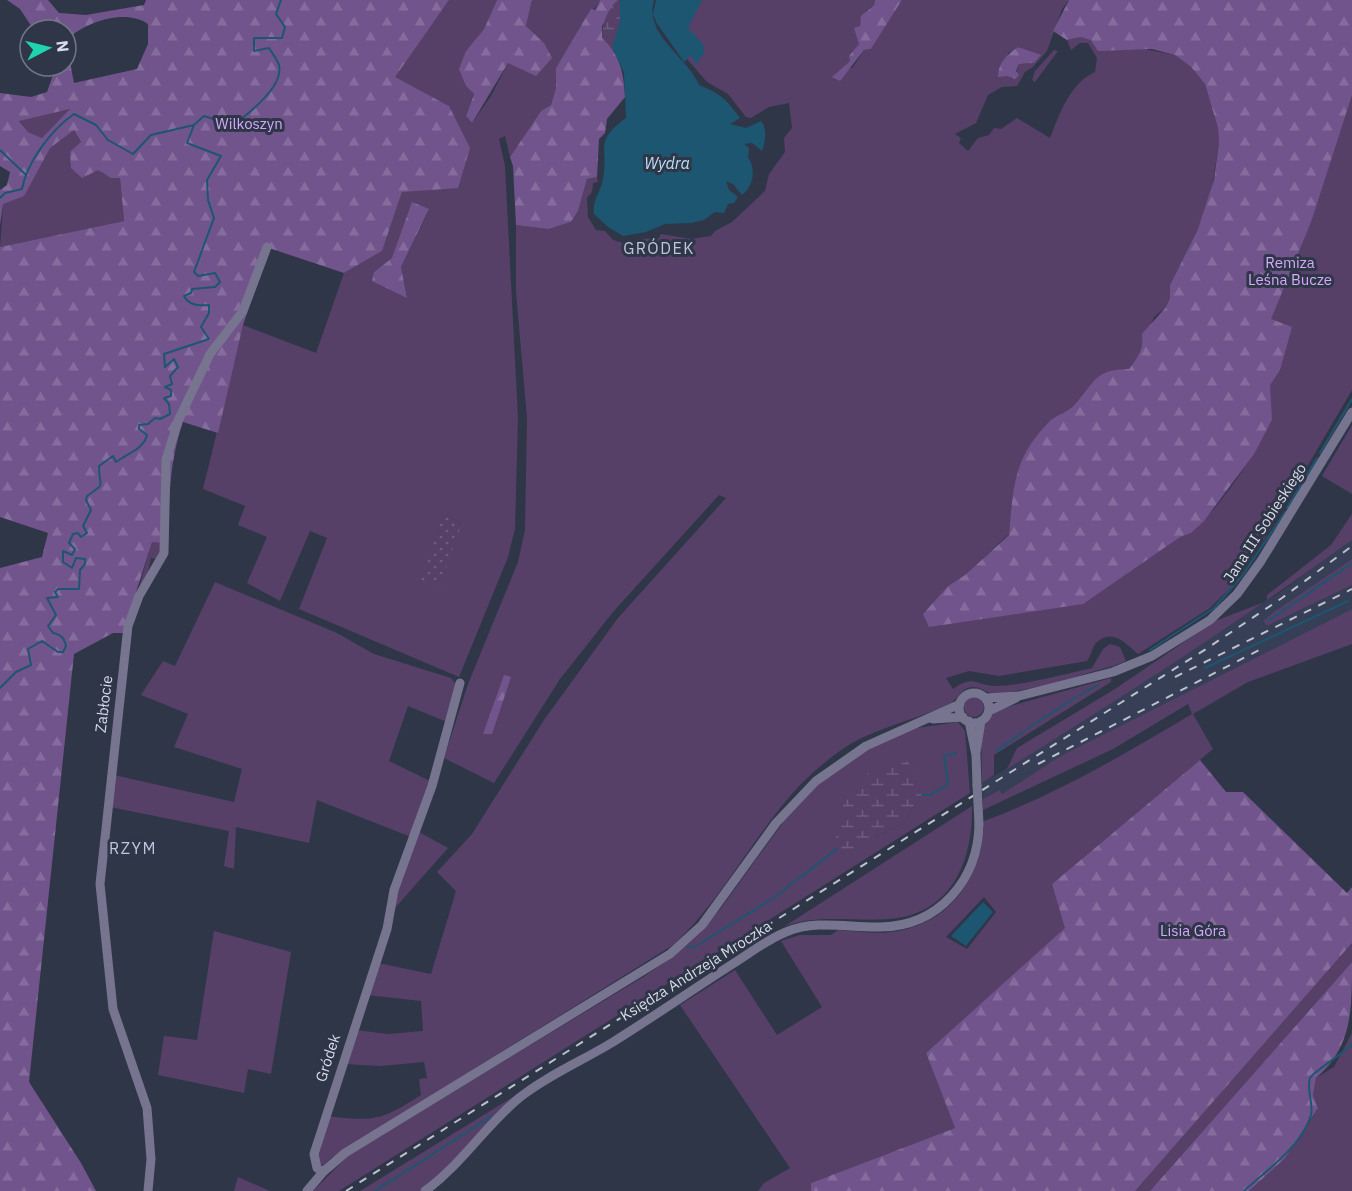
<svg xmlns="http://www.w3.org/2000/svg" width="1352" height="1191" font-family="'IBM Plex Sans',sans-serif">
<defs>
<pattern id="forest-firs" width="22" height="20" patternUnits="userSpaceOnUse" patternTransform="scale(1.5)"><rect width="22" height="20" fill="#72548c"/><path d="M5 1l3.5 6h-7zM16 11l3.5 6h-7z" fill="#856c9c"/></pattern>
<pattern id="wetland-marsh" width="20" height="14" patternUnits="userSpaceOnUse" patternTransform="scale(1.5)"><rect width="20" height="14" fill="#564068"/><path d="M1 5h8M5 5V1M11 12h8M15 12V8" fill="none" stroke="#6e5b7e"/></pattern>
<pattern id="garden-dots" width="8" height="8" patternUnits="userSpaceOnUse" patternTransform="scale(1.5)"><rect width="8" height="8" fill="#564068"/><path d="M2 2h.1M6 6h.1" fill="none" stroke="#6e5b7e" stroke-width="1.8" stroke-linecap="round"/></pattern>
</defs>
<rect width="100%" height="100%" fill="#2f3648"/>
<!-- built -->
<path fill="#373f57" d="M 1352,540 L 1352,559 L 1263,621 L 1267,626 L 1352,585 L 1352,609 L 1060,757 L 1002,794 L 998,790 L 983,799 L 982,783 L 1076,726 L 1279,593 Z"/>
<!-- green -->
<path fill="#564068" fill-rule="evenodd" d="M 449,0 L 497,0 L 484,29 L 466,51 L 466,86 L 474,94 L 466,116 L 472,123 L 491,96 L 508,63 L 544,43 L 526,26 L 532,0 L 600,0 L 556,68 L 556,88 L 551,105 L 541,111 L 510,157 L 505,136 L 499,139 L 505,166 L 518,418 L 515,529 L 508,557 L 459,677 L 299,609 L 327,538 L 310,531 L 280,601 L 247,583 L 267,537 L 238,525 L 245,506 L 203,489 L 243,325 L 316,353 L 344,273 L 382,251 L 402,192 L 449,106 L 394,77 ZM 429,210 L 401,267 L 407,297 L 374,272 L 392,258 ZM 443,515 L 462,523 L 421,580 Z
M 658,0 L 875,0 L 874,5 C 861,12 856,30 859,44 L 850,56 L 850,61 L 833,77 L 853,67 L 864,50 L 871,49 L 902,0 L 1069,0 L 1062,9 L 1047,51 L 1033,67 L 1025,72 L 1017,86 L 1002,87 L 988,95 L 976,123 L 955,134 L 961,138 L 959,143 L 968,151 L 978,138 L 989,135 L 994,128 L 1001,129 L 1017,118 L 1050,138 C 1060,113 1070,83 1095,72 L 1097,58 L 1088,43 L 1080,43 L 1071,50 L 1067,40 L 1081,37 L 1175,55 L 1191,67 L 1205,84 L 1218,128 L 1219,142 L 1211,195 L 1198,229 L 1170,285 L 1170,298 L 1166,307 L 1154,317 L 1139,353 L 1352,0 L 1352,390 L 1267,535 L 1236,582 L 1210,608 L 1138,654 C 1126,644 1113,627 1096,643 C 1092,647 1091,656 1087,661 L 999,676 L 969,671 L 946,678 L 953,689 C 975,673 977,687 997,686 C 1025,685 1065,674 1092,668 L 1103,649 L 1110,644 L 1120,647 L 1126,661 L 1113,666 C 1083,674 1023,694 993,693 C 986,693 980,686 972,687 C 960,688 958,701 947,705 C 921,717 893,724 866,736 C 843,746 818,767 800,785 C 753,835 724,898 673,945 L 331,1158 L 323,1166 L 319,1164 L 317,1159 L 328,1116 C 375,1122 382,1120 421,1095 L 419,1079 L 427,1078 L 424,1062 L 381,1066 L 345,1064 L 356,1030 L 388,1034 L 423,1031 L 421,1001 L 367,995 L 378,963 L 431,974 L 456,891 L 437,872 L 472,834 L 544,720 L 618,618 L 726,498 L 719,495 L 613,612 L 560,679 L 494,783 L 444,758 L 468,684 L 518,562 L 525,530 L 527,418 L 516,292 L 516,225 L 548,229 L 571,222 L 578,211 L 587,179 L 597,177 L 598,182 L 593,183 L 592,192 L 587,198 L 588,217 L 596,230 L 605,231 L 613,240 L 631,245 L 638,239 L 659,238 L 661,234 L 691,239 L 711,236 L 715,231 L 732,222 L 765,191 L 769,174 L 785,152 L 784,138 L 792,128 L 789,103 L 769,107 L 751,118 L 746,117 L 728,94 L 707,82 L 681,52 ZM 1018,47 L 1040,56 L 1034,63 L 1019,64 L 1015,79 L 1007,76 L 1008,53 ZM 1079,399 L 1272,420 C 1250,461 1225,501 1191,533 L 923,614 L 948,586 L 965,575 L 1009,534 L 1012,500 L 1053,418 L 1070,409 Z
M 1054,50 L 1058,51 L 1035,82 L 1032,80 L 1035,71 Z
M 71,109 L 42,138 L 28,132 L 19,120 Z
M 74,130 C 85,149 95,179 120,178 L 124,221 L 0,247 L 3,204 L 40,164 L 50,147 Z
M 1352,425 L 1352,494 L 1322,476 Z
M 1352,514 L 1352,540 C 1241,621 1124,696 1007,769 L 1017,748 L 1115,689 L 1215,621 L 1267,601 L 1267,595 L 1331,545 Z
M 152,541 L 163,542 L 158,559 L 151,558 L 146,581 L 136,598 Z
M 1352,559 L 1352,585 L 1267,626 L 1263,621 L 1274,612 Z
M 215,582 L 337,633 L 374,654 L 451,678 L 458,688 L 447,722 L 408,706 L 389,761 L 432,782 L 411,837 L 317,800 L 309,843 L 236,827 L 234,869 L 224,866 L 229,831 L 110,807 L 114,775 L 234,802 L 242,769 L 174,747 L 188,714 L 141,695 L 163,661 L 175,666 Z
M 1352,609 L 1352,644 L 1248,682 L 1193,714 L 1213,749 L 1052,884 L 1066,928 L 926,1053 L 955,1128 L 811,1183 L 811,1191 L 758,1191 L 764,1183 L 790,1168 L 680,1005 L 735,970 L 777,1035 L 822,1007 L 781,941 L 800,935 L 831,935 L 838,930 C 857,931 879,935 898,931 C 954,921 982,874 984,821 C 1057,794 1125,754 1192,714 L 1188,704 L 1113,749 L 983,810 L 983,799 L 999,790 L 1002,794 L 1059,757 ZM 984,897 L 996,912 L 967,949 L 946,937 Z
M 1111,678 L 1111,682 L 994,755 L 994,775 L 982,783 L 981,731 L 996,710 Z
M964 707a10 10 0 1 1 20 0a10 10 0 1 1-20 0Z
M 958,722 L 965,731 L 970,793 L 339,1191 L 313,1191 L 349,1155 L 643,977 L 670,959 L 699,934 L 721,908 L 784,821 L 827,776 L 881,741 L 917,728 ZM 922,795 L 902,824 L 873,838 Z
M 972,806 C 973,861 952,914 889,919 C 853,922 820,914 785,926 Z
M 419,832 L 448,848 L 395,908 L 395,897 Z
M 214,931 L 291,952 L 271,1074 L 248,1069 L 244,1093 L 158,1075 L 164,1036 L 197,1040 Z
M 1352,943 L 1352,962 L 1150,1191 L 1135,1191 Z
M 1352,1033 L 1352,1191 L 1249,1191 C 1278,1166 1299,1141 1318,1108 L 1313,1095 L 1316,1078 L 1334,1067 Z
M 516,1095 L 441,1174 L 420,1191 L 360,1191 Z
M 238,1177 L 270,1191 L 234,1191 Z"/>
<!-- forest -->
<path fill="url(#forest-firs)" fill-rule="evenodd" d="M 7,0 L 48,0 L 59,13 L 86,15 L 144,5 L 146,0 L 449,0 L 395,77 L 449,106 L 470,148 L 458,188 L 402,192 L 382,251 L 344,273 L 269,248 L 243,325 L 218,433 L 183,422 C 169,462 169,501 168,543 L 152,542 L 123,633 L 113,633 L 74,654 L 29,1082 L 81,1163 L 96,1191 L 0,1191 L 0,568 L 42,557 L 48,533 L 0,517 L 0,247 L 124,221 L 120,178 L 111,178 L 98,170 L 82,178 L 71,168 L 70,152 L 81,142 L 74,130 L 50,148 L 24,196 L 3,204 L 0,225 L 0,190 L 7,185 L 10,172 L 0,166 L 0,93 L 31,97 L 47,92 L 53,75 L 49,66 L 66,66 L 66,42 L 74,83 L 137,69 L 148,44 L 148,24 C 126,8 85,22 66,40 L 66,30 L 34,30 L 20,9 ZM 70,109 L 42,138 L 28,132 L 19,121 Z
M 497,0 L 532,0 L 526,26 L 544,43 L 552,58 L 536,76 L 508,63 L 472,123 L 466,116 L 474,94 L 466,86 L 459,69 L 466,51 L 484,29 Z
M 600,0 L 618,0 L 602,26 L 602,37 C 620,55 624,73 625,97 L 607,119 L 605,133 L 599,139 L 597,177 L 587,179 L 578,211 L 571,222 L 548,229 L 516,225 L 513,166 L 510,157 L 541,111 L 551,105 L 556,88 L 556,68 L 591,9 L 595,10 Z
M 875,0 L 902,0 L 871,49 L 864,50 L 840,81 L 832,77 L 850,61 L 849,56 L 859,44 L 854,28 L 860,26 L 861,16 L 874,5 Z
M 1069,0 L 1352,0 L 1352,95 L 1311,222 L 1271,319 L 1292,327 L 1280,370 L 1270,385 L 1272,420 L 1254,454 L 1204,521 L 1191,533 L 1180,537 L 1083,604 L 929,627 L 923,614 L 948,586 L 965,575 L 1009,535 C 1013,486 1014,456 1051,420 C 1058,414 1068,412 1074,405 C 1095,383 1094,369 1129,369 C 1138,358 1144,348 1142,334 L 1166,307 L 1170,298 L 1170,285 L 1198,229 L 1214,180 L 1219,142 L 1218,128 L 1205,84 L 1191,67 L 1175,55 L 1152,49 L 1098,51 L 1091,40 L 1081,37 L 1067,40 L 1053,31 Z
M 1018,47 L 1041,55 L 1034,63 L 1019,64 L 1016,71 L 1019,75 L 1015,79 L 1007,76 L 998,77 C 998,63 1007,54 1018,47 Z
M 412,202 L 429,209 L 401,267 L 407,298 L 372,281 L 374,272 L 392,258 Z
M 504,675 L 511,677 L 492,734 L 483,734 Z
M 1200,760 L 1226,792 L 1243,792 L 1347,893 L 1352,887 L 1352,943 L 1135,1191 L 811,1191 L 811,1183 L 955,1128 L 926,1053 L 1065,928 L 1052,884 Z
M 1352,962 C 1352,1011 1352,1047 1316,1078 L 1313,1095 L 1318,1108 L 1285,1158 L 1249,1191 L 1150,1191 Z"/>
<!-- wetland -->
<path fill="url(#wetland-marsh)" d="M 618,0 L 642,0 L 614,51 L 602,38 C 602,23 608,8 618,0 Z
M 905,758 L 917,775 L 922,795 L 902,824 L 873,838 L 857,854 L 842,856 L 834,831 L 843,805 L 872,768 Z"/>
<!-- garden -->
<path fill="url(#garden-dots)" d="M 443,515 L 462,523 L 440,585 L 420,580 Z"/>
<!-- water -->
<path fill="#1c5671" d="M 620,0 L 654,0 C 644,36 687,56 699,85 C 721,94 726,99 740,118 L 730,124 L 746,128 L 761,121 C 767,128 766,141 762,151 L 752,143 L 744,144 L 749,148 L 748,157 C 756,169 754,185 742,195 L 733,184 L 726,181 L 729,190 L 738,197 L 734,203 L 728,204 L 724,213 L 715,212 L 704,220 L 691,223 L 665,224 L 646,232 L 623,236 L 608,227 L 594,214 C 592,199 601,192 603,179 C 609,146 593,142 626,118 L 624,73 L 612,47 L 620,22 Z
M 656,0 L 702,0 L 688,28 L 702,43 L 705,51 L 695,66 L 693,57 L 690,56 L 684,62 L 656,22 L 653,14 Z
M 983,902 L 993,912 L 966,946 L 951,936 Z"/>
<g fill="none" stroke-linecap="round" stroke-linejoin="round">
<!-- stream -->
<path stroke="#1c5671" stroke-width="2" d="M 0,150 L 25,174
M 0,198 L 5,193 L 22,189 C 27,162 51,130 74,114 L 96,125 L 108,140 L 133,154 L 151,135 L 194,125
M 1320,453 L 1352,399
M 1287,508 L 1317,458
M 1268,621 L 1352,563
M 1150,650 L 1214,608 L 1242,576 L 1285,512
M 1205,668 L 1348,601
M 0,688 L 16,672 L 31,665 L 28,649 L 42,641 L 58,652 L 63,652 L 66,646 C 64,638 62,635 53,633 L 48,626 L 56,615 L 47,598 L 58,597 L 55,592 L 58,589 L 79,589 L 80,570 L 85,564 L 85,559 L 76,558 L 72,568 L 63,562 L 63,551 L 72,555 L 75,549 L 69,543 L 73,534 L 78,533 L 81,537 L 87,533 L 83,526 L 91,510 L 86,500 L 87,496 C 107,482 99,489 99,466 L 113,456 L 116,462 C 126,454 144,449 147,435 L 139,429 L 139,425 L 148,424 L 155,418 L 160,419 L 170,414 L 169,404 L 164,398 L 171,396 L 171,390 L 165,387 L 172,384 L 170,376 L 178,367 L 174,359 L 165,367 L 164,354 L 209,339 L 201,327 L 209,313 L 209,305 C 197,306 189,305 184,296 L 191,293 L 192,289 L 215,287 L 220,282 L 215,273 L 198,276 L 194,272 L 214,218 L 208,200 L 207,180 L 221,156 L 187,143 L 194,125 L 204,116 L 233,125 C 248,114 284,86 279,65 C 277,59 272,53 269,48 L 254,51 L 254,38 L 282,38 L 285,27 L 276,14 L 281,0
M 1080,695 L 1098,685
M 1027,729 L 1076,697
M 996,751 L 1023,732
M 922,795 L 930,795 L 948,784 L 944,756 L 956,753
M 687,946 L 693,948 L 775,897 L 838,848
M 375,1191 L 492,1116
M 1244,1191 C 1267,1170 1302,1146 1311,1115 C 1314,1104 1306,1090 1310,1078 C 1312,1073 1344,1053 1352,1044"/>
<!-- minor -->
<path stroke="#77748f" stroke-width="9" d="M959 708a15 15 0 1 1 30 0a15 15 0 1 1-30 0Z
M 986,698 L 1019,696 L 1113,672 L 1152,656 L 1210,620 L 1237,594 L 1261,561 L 1352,412
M 989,711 L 1016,698
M 933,719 L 963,717
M 969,721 L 976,755 L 977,785
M 976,752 L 981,721
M 323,1172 L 317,1168 L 314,1154 L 387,929 L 394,890 L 432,786 L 460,683
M 148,1191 L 151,1159 L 147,1108 L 113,1009 L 100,884 L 128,626 L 139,596 L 164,553 L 166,460 L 178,421 L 210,354 L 243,311 L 267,247
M 307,1191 L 323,1172 L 345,1153 L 670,954 L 702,925 L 776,823 L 816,781 L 866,746 L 960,704
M 425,1191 C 461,1165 485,1126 519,1098 C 548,1075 582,1061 613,1042 C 653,1017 692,990 731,965 C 749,954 766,940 786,932 C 817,919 849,928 881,927 C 939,926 978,880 979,824"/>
<!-- rail -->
<path stroke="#bcc1ce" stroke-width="2" stroke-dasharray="8 8" stroke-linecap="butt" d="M 1175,677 L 1352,589
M 1038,764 L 1265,647
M 346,1191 L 1206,649 L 1282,598 L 1352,546"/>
<!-- minor-bridge -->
<path stroke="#77748f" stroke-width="9" d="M 977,785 L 979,824"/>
</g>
<g text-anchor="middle" stroke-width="6" stroke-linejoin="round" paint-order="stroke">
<!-- park labels -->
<g font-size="15" fill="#d4a9fb" stroke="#2f3648">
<text x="249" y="129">Wilkoszyn</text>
<text x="1290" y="268">Remiza<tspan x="1290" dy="17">Leśna Bucze</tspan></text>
<text x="1193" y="936">Lisia Góra</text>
</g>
<!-- street labels -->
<g font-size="15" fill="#d7dce8" stroke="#2f3648">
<text transform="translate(1265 523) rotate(-57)" y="5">Jana III Sobieskiego</text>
<text transform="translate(104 704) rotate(-83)" y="5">Zabłocie</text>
<text transform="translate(696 971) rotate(-32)" y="5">Księdza Andrzeja Mroczka</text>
<text transform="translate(328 1058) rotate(-72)" y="5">Gródek</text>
</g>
<!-- water labels -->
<g font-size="16" font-style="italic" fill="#bbe1f6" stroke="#2f3648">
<text x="667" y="169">Wydra</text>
</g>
<!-- neighbourhood labels -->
<g font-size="16" letter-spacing="1.5" fill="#bdc6dd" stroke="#2f3648">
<text x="659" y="254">GRÓDEK</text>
<text x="133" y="854">RZYM</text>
</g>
</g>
<!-- north arrow -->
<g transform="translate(48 48) rotate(83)"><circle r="28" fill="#2f3648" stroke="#727888" stroke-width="1.5"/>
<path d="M0-4.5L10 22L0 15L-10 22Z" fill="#1ed5b0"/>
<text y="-9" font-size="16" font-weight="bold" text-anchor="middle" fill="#d7dce8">N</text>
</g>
</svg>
